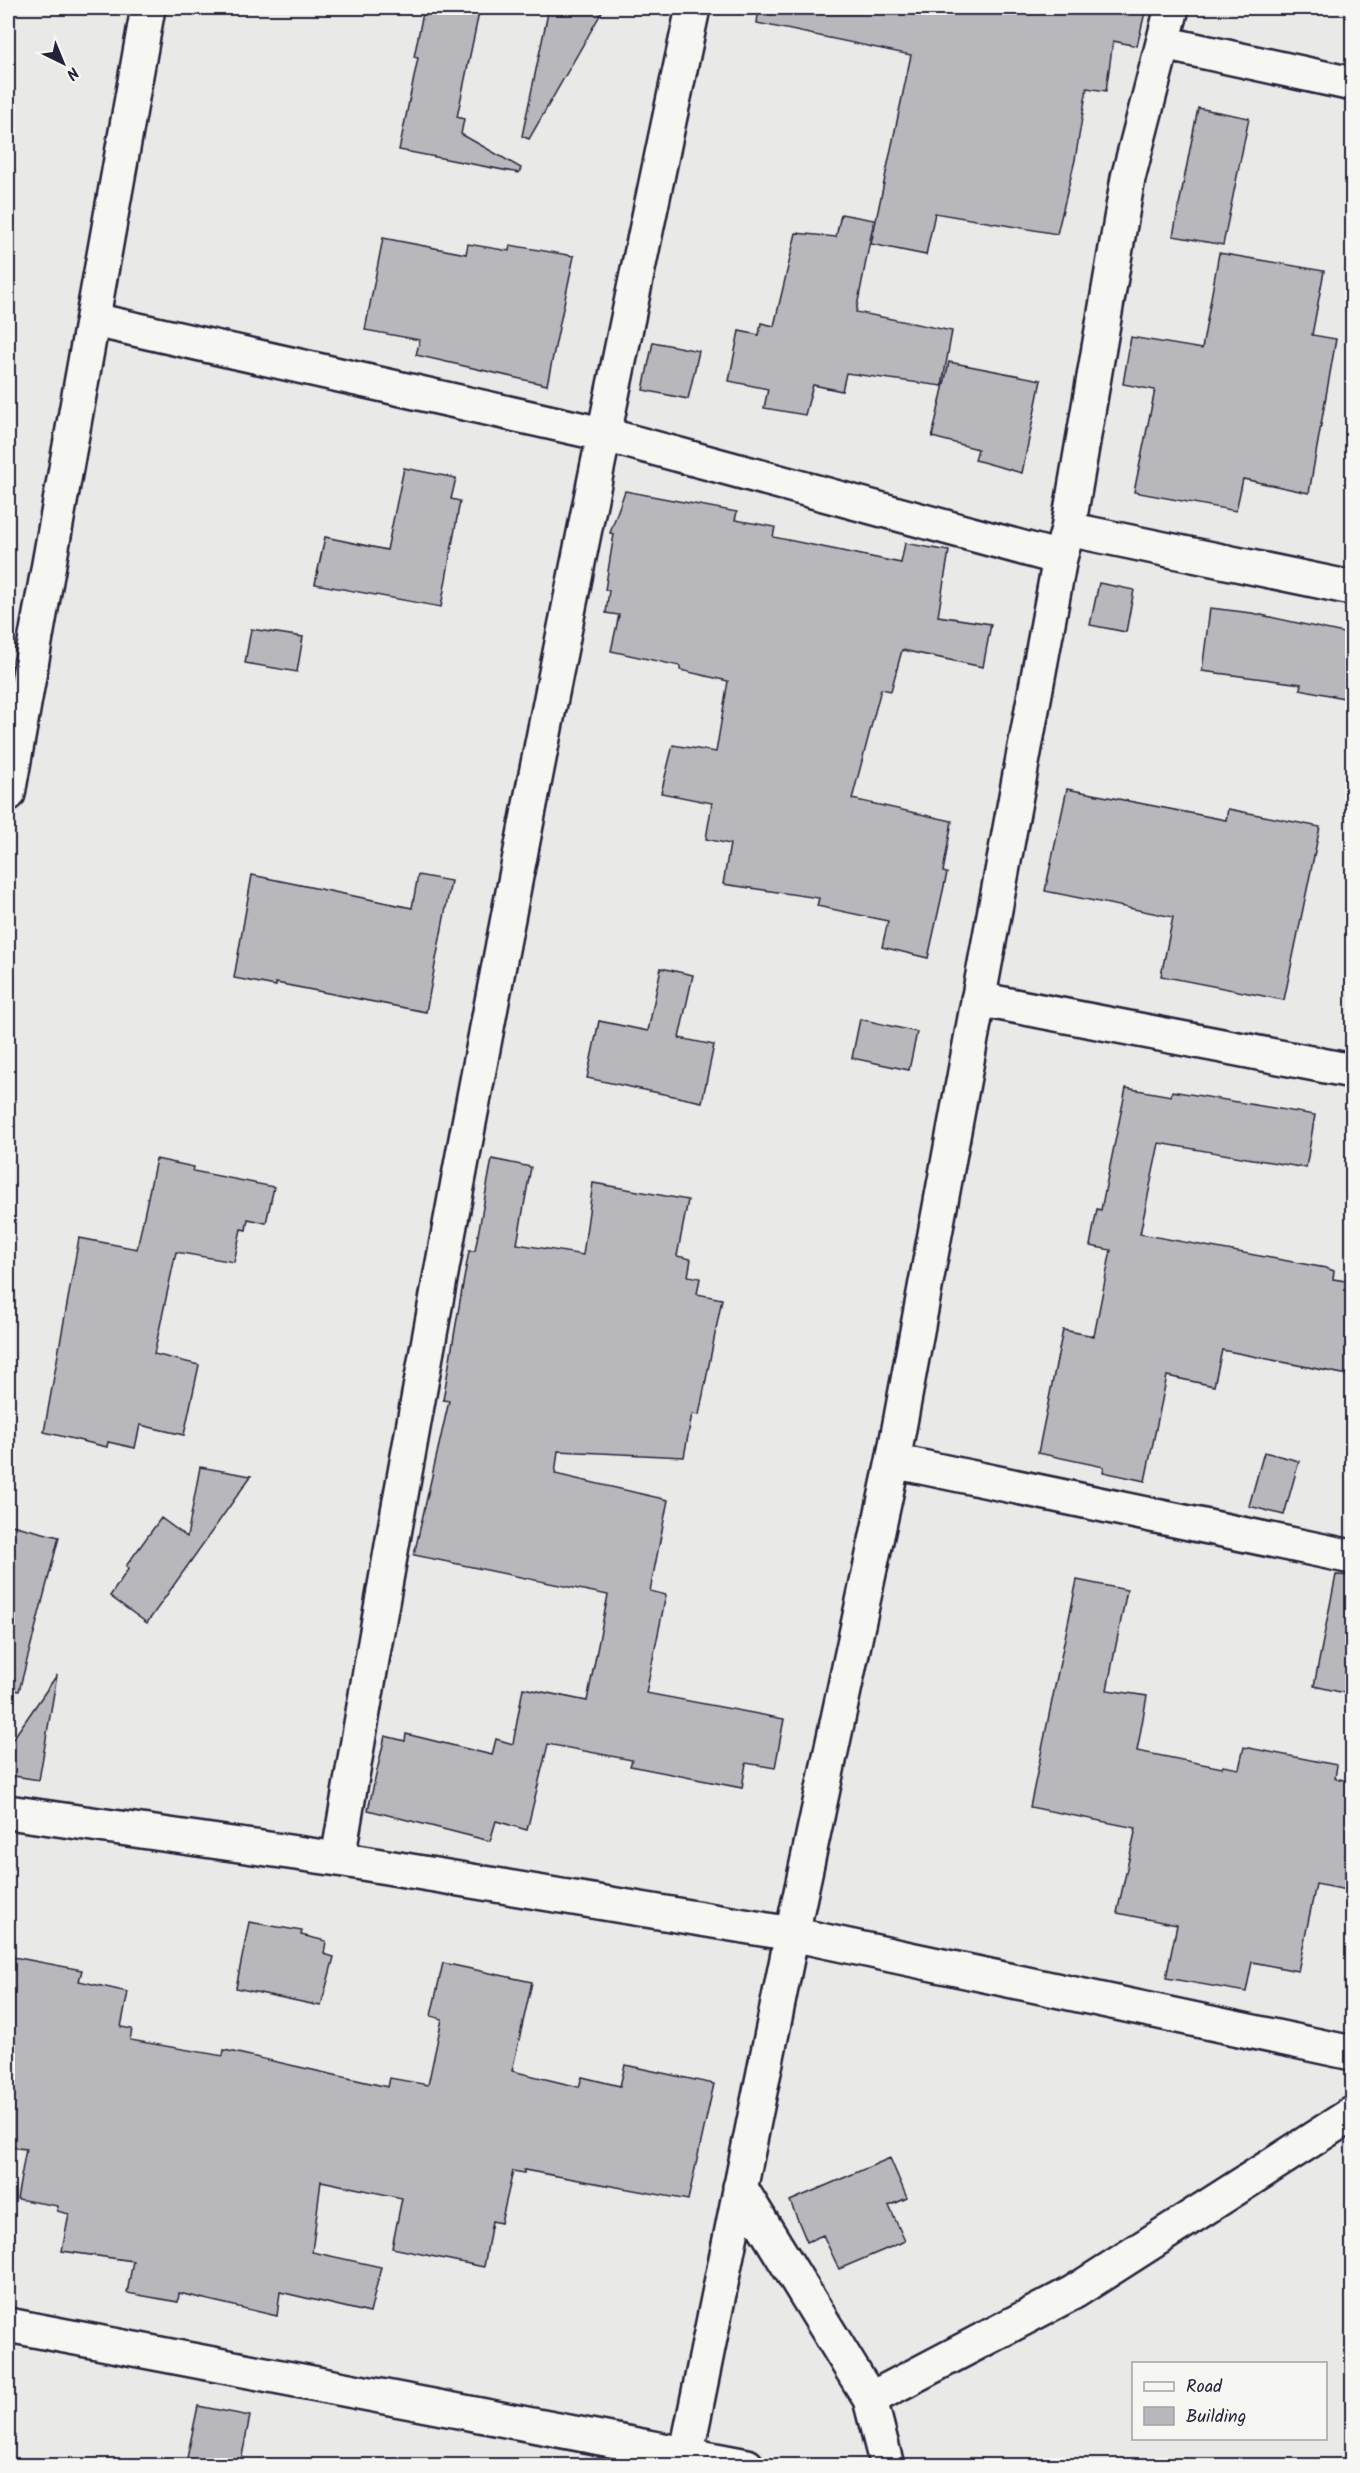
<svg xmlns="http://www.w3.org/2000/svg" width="1360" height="2473" font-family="Kalam,sans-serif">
<rect width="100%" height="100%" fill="#e9e9e7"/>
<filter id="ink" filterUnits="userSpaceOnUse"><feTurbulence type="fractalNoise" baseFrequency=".0167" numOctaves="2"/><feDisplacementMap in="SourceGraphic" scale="12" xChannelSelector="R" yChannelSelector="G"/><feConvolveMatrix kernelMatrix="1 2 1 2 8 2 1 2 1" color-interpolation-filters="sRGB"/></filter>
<g filter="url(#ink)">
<!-- building -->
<path fill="#b8b8bc" stroke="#22223b" stroke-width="1.5" d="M 424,8 L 480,8 L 457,117 L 464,119 L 461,134 L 521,168 L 519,173 L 399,150 L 418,58 L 414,57 Z
M 549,8 L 604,8 L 529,139 L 522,136 Z
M 759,8 L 1146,8 L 1137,46 L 1113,41 L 1106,91 L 1087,88 L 1075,160 L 1057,234 L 935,213 L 926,255 L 871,244 L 911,55 L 757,23 Z
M 1198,108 L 1249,118 L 1223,245 L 1173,236 Z
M 841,214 L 874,220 L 856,312 L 952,331 L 942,386 L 846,373 L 842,391 L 813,385 L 805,415 L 764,408 L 768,389 L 729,381 L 739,331 L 759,335 L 761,323 L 774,326 L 796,233 L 836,237 Z
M 383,238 L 466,254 L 468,244 L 509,251 L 510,245 L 574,256 L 547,385 L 416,355 L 420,340 L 365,330 Z
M 1219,253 L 1324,271 L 1312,335 L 1336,339 L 1309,493 L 1243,479 L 1236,511 L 1134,492 L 1155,390 L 1123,384 L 1131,337 L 1202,349 Z
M 653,342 L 699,351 L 688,399 L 643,390 Z
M 949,362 L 1041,380 L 1022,473 L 975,460 L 978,449 L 932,437 Z
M 404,468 L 456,478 L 451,499 L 460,501 L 441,607 L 315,584 L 325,537 L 387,550 Z
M 625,491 L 737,512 L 735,520 L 775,527 L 773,537 L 901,563 L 905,543 L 949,551 L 938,616 L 991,624 L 983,667 L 902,650 L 891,691 L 881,689 L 852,799 L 952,821 L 943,872 L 947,873 L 928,958 L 882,947 L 888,921 L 817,906 L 819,898 L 723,884 L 730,844 L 706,839 L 712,803 L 661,793 L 673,745 L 716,752 L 728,681 L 680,670 L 680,666 L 611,651 L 619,615 L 606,613 L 609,590 L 605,590 L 614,534 L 610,533 Z
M 1099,583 L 1134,590 L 1126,632 L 1090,625 Z
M 1210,608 L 1252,613 L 1353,635 L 1353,700 L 1300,689 L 1301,684 L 1202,671 Z
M 251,629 L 303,637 L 297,672 L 245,663 Z
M 1067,789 L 1226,820 L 1228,809 L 1320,827 L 1284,1000 L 1161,976 L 1173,917 L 1045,891 Z
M 252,875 L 412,908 L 418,875 L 451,881 L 426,1012 L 276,983 L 276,986 L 234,978 Z
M 661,968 L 693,975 L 679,1038 L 714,1045 L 702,1102 L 587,1078 L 599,1021 L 648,1031 Z
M 860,1019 L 917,1032 L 909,1070 L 852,1058 Z
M 1126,1088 L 1171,1096 L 1172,1091 L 1315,1115 L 1306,1168 L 1159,1143 L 1140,1234 L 1326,1268 L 1334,1271 L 1333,1279 L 1353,1282 L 1353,1376 L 1222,1350 L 1214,1386 L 1167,1376 L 1145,1481 L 1103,1472 L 1104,1467 L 1038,1453 L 1063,1330 L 1094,1336 L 1111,1250 L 1090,1246 L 1097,1209 L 1101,1210 Z
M 156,1159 L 194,1167 L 193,1171 L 274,1187 L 266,1223 L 248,1219 L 246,1230 L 241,1229 L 234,1262 L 176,1252 L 154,1354 L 199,1365 L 184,1435 L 140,1425 L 135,1448 L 108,1442 L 107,1447 L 44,1432 L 79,1238 L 137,1249 Z
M 492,1159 L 531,1167 L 517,1244 L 583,1255 L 593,1183 L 688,1200 L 677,1256 L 691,1259 L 688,1276 L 700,1278 L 697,1294 L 722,1299 L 699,1415 L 692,1414 L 684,1457 L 558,1451 L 555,1474 L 668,1500 L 650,1591 L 666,1595 L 646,1693 L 784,1719 L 775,1768 L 746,1763 L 742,1788 L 630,1766 L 632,1760 L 548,1744 L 527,1830 L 496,1821 L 490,1841 L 368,1810 L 385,1736 L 405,1741 L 406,1734 L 492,1755 L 496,1739 L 513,1744 L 523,1688 L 587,1701 L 608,1595 L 414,1555 L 449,1401 L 443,1400 L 460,1301 L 469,1251 L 475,1251 Z
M 1264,1452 L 1299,1461 L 1284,1515 L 1249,1506 Z
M 200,1467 L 251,1476 L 147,1623 L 110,1596 L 129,1568 L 126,1566 L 161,1518 L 187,1537 Z
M 8,1524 L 59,1537 L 19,1691 L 8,1689 Z
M 1336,1575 L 1353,1576 L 1353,1695 L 1314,1686 Z
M 1077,1580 L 1127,1590 L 1107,1690 L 1147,1696 L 1137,1751 L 1222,1768 L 1223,1766 L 1239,1769 L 1244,1747 L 1337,1765 L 1335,1778 L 1353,1782 L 1353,1891 L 1316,1884 L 1298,1971 L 1252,1962 L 1246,1992 L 1166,1978 L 1177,1925 L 1117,1913 L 1136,1828 L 1030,1807 Z
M 57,1675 L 39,1780 L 8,1775 L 8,1746 Z
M 249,1922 L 302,1931 L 301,1935 L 326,1941 L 324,1954 L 334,1957 L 321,2006 L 236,1988 Z
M 8,1956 L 82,1970 L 79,1981 L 128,1992 L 121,2027 L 132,2029 L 130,2040 L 223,2056 L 224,2050 L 388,2087 L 390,2078 L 428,2085 L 442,2019 L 431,2016 L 443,1963 L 532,1982 L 512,2071 L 579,2087 L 582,2077 L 620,2086 L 625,2065 L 714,2084 L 688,2200 L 524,2170 L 524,2173 L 513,2171 L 501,2223 L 492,2221 L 484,2267 L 392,2248 L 402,2198 L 321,2181 L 312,2252 L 381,2267 L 370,2313 L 280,2292 L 277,2316 L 179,2293 L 178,2302 L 127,2293 L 133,2261 L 62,2251 L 69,2214 L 57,2211 L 58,2206 L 17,2199 L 26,2149 L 8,2147 Z
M 890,2158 L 907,2198 L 889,2206 L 905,2241 L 839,2269 L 823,2235 L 807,2242 L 790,2201 Z
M 198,2406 L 250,2416 L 240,2466 L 223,2466 L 187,2458 Z"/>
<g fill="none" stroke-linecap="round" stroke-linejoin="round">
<defs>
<path id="street" d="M 1163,43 L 1352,84
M 94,320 L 602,434 L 1060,558
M 1068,529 L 1352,588
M 8,794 L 148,8
M 978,999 L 1352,1071
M 893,1461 L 1352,1557
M 8,1812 L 338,1859 L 792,1934 L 1352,2053
M 338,1859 C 442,1239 562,622 693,8
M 740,2187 L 870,2399 L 887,2466
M 8,2325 L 747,2466
M 870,2399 L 1074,2292 L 1352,2114
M 684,2466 L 792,1934 L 893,1461 L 1060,558 L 1068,529 L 1128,178 L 1172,8"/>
</defs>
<!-- street casing -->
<use href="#street" stroke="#22223b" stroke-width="38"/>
<!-- street -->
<use href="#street" stroke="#f6f6f2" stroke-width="33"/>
</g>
</g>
<!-- margin -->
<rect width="1360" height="2473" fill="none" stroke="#f6f6f2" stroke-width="30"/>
<rect x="15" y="15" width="1330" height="2443" fill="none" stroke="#22223b" stroke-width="2" filter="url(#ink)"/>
<!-- legend -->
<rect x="1132" y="2362" width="195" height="78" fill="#f6f6f2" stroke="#a1a1a9" stroke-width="1.5"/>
<rect x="1144" y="2382" width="30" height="9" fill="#f6f6f2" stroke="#a1a1a9" stroke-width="1.5"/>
<text x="1186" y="2392" font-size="18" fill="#22223b">Road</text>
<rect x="1144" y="2407" width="30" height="18" fill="#b8b8bc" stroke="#a1a1a9" stroke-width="1.5"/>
<text x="1186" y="2422" font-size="18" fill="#22223b">Building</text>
<!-- north arrow -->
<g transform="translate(63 63) rotate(137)" stroke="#f6f6f2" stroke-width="4.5" paint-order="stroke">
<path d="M0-4.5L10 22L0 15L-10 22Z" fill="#22223b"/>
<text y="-9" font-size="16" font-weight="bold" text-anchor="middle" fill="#22223b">N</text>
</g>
</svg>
